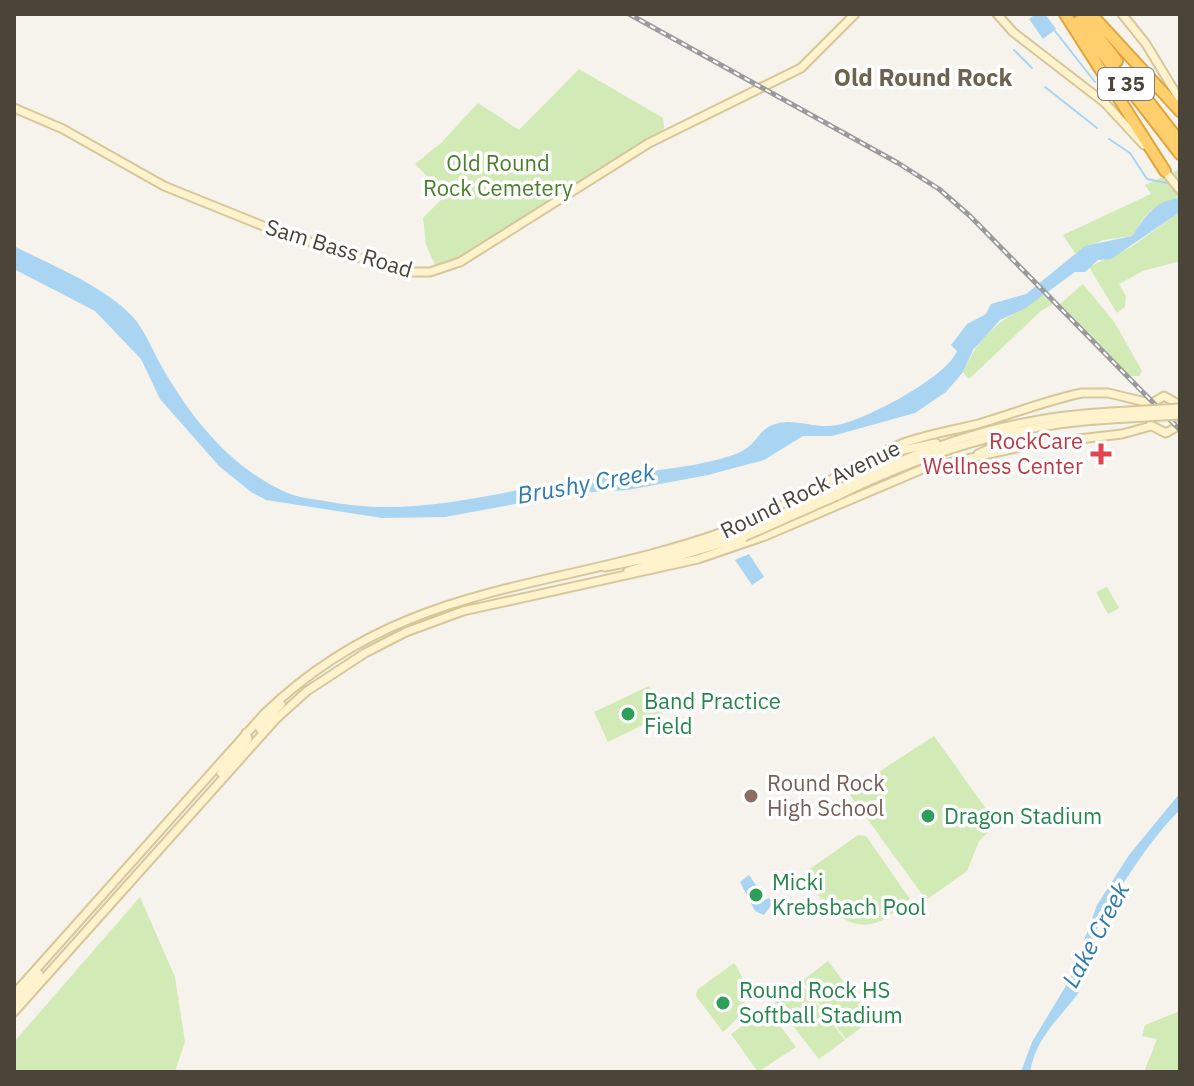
<svg xmlns="http://www.w3.org/2000/svg" width="1194" height="1086" font-family="'IBM Plex Sans',sans-serif">
<rect width="100%" height="100%" fill="#f6f3ec"/>
<!-- green -->
<path fill="#d2eab5" d="M 579,69 L 663,118 L 664,129 L 460,259 L 436,267 L 426,245 L 423,218 L 446,195 L 415,164 L 441,143 L 478,103 L 519,130 Z
M 1180,169 L 1180,201 C 1150,204 1147,213 1132,236 L 1103,240 L 1075,253 L 1063,235 L 1151,194 L 1145,185 Z
M 1180,212 L 1180,261 L 1143,271 L 1119,284 L 1126,296 L 1125,307 L 1117,313 L 1089,267 L 1131,247 Z
M 1083,284 L 1115,323 L 1142,371 L 1139,376 L 1130,376 L 1060,304 Z
M 1043,294 L 1053,304 L 1041,311 L 969,379 L 963,372 C 986,322 1004,323 1043,294 Z
M 1107,587 L 1119,608 L 1108,614 L 1096,592 Z
M 649,686 L 663,715 L 608,742 L 594,712 Z
M 934,736 L 997,824 L 979,841 L 967,871 L 926,900 L 848,792 Z
M 858,835 L 866,836 L 910,899 C 900,906 889,918 878,922 C 844,935 819,897 803,874 Z
M 140,897 L 175,977 L 185,1042 L 175,1072 L 14,1072 L 14,1042 Z
M 828,961 L 872,1019 L 846,1039 L 802,981 Z
M 734,963 C 753,990 748,1012 723,1032 L 696,996 L 697,990 Z
M 800,982 L 845,1040 L 819,1059 L 774,1002 Z
M 767,1008 L 796,1047 L 758,1072 L 731,1034 Z
M 1180,1011 L 1180,1072 L 1144,1072 L 1157,1039 L 1142,1036 L 1145,1025 Z"/>
<!-- water -->
<path fill="#a9d4f2" d="M 1036,14 L 1045,14 L 1056,29 L 1043,39 L 1029,19 Z
M 1180,198 L 1180,212 L 1111,259 L 1098,260 L 1085,272 L 1075,272 L 1024,309 L 1000,320 L 973,350 L 963,372 L 946,392 L 915,413 L 832,436 L 803,436 L 764,460 L 708,475 L 628,490 L 574,493 L 445,517 L 382,518 L 266,500 L 251,492 L 219,466 L 160,399 L 141,359 L 95,311 L 14,269 L 14,246 C 52,266 103,285 133,317 C 146,332 153,352 163,369 C 194,422 233,470 290,494 C 300,498 314,499 325,501 C 414,519 493,492 581,479 C 629,472 682,471 730,456 C 757,448 756,432 772,425 C 793,416 815,430 837,425 C 865,420 946,378 957,351 L 951,345 L 967,324 L 986,314 L 991,304 L 1026,294 L 1085,246 L 1132,236 C 1145,217 1154,201 1180,198 Z
M 749,554 L 764,577 L 752,585 L 735,560 Z
M 1180,793 L 1180,810 C 1151,837 1103,910 1089,948 C 1084,961 1085,986 1077,995 C 1057,1021 1036,1038 1030,1072 L 1021,1072 L 1032,1042 L 1070,979 L 1097,905 L 1129,855 Z
M 749,875 L 763,895 L 755,899 L 757,903 L 769,898 L 773,903 L 764,915 L 755,911 L 740,882 Z"/>
<g fill="none" stroke-linecap="round" stroke-linejoin="round">
<!-- stream -->
<path stroke="#a9d4f2" stroke-width="2" d="M 1055,31 L 1095,82
M 1014,50 L 1032,68
M 1045,87 L 1097,128
M 1109,139 L 1130,153 L 1147,179 L 1171,184 L 1174,191"/>
<defs>
<path id="secondary" d="M 997,14 L 1013,32 L 1105,103 L 1144,145
M 1122,14 L 1146,44 L 1180,100
M 14,108 L 63,129 L 164,186 L 273,230 L 404,272 L 430,272 L 460,262 L 649,143 L 801,68 L 855,14
M 1164,170 L 1180,190
M 1149,405 L 1164,396 L 1180,405
M 1150,425 L 1166,433 L 1180,425
M 894,452 L 936,443
M 978,454 L 1029,431
M 834,491 C 926,446 1008,417 1111,412
M 837,496 C 926,453 1012,424 1111,419
M 605,567 L 665,555 L 742,531
M 628,571 L 744,537
M 263,733 L 259,727 L 281,704
M 221,773 L 248,739 L 246,733
M 14,994 L 264,714 C 403,579 554,592 723,532 C 784,510 838,473 896,446 C 922,435 951,431 978,424 C 1013,414 1047,400 1082,393 L 1108,393 L 1150,403
M 14,1004 L 39,974
M 14,1012 L 276,719 L 307,691 L 365,653 L 406,632 L 463,611 L 698,559 L 765,536 L 925,468 L 1035,444 L 1122,434 L 1151,426"/>
<path id="highway" d="M 1065,14 L 1165,171
M 1081,14 L 1117,61
M 1091,14 L 1180,111
M 1078,22 L 1180,154
M 1142,93 L 1180,142"/>
</defs>
<!-- secondary casing -->
<use href="#secondary" stroke="#d6c79b" stroke-width="11"/>
<!-- highway casing -->
<use href="#highway" stroke="#e0a43c" stroke-width="14"/>
<!-- secondary -->
<use href="#secondary" stroke="#fff3cd" stroke-width="7"/>
<!-- highway -->
<use href="#highway" stroke="#ffcf6e" stroke-width="10"/>
<defs>
<path id="rail" d="M 629,14 L 898,163 L 939,189 L 970,216 L 1180,430"/>
</defs>
<!-- rail casing -->
<use href="#rail" stroke="#9a9a9a" stroke-width="5"/>
<!-- rail -->
<use href="#rail" stroke="#fff" stroke-width="2" stroke-dasharray="6" stroke-linecap="butt"/>
<defs>
<path id="secondary-bridge" d="M 1111,412 L 1180,408
M 1111,419 L 1180,415
M 742,531 L 834,491
M 744,537 L 837,496"/>
</defs>
<!-- secondary-bridge casing -->
<use href="#secondary-bridge" stroke="#d6c79b" stroke-width="11" stroke-linecap="butt"/>
<!-- secondary-bridge -->
<use href="#secondary-bridge" stroke="#fff3cd" stroke-width="7"/>
</g>
<!-- markers -->
<path fill="#e0444e" stroke="#fff" stroke-width="3" d="M1097 442h8v8h8v8h-8v8h-8v-8h-8v-8h8z"/>
<g fill="#2e9e5b" stroke="#fff" stroke-width="3">
<circle cx="628" cy="714" r="8"/>
<circle cx="928" cy="816" r="8"/>
<circle cx="756" cy="895" r="8"/>
<circle cx="723" cy="1003" r="8"/>
</g>
<circle fill="#8d6e63" stroke="#fff" stroke-width="3" cx="751" cy="796" r="8"/>
<g text-anchor="middle" stroke-width="7" stroke-linejoin="round" paint-order="stroke">
<!-- shield labels -->
<rect fill="#fff" stroke="#817c74" stroke-width="2" x="1098" y="68" width="56" height="32" rx="6"/>
<g font-size="20" font-weight="bold" fill="#4b4439">
<text x="1126" y="91">I 35</text>
</g>
<!-- park labels -->
<g font-size="22" fill="#4a7f2a" stroke="#fff">
<text x="498" y="171">Old Round<tspan x="498" dy="25">Rock Cemetery</tspan></text>
</g>
<!-- street labels -->
<g font-size="22" fill="#4b4439" stroke="#fff">
<text transform="translate(339 248) rotate(17)" y="8">Sam Bass Road</text>
<text transform="translate(810 489) rotate(-26)" y="8">Round Rock Avenue</text>
</g>
<!-- health labels -->
<g font-size="22" fill="#be3a42" stroke="#fff" text-anchor="end">
<text x="1083" y="449">RockCare<tspan x="1083" dy="25">Wellness Center</tspan></text>
</g>
<!-- leisure labels -->
<g font-size="22" fill="#27864d" stroke="#fff" text-anchor="start">
<text x="644" y="709">Band Practice<tspan x="644" dy="25">Field</tspan></text>
<text x="944" y="824">Dragon Stadium</text>
<text x="772" y="890">Micki<tspan x="772" dy="25">Krebsbach Pool</tspan></text>
<text x="739" y="998">Round Rock HS<tspan x="739" dy="25">Softball Stadium</tspan></text>
</g>
<!-- education labels -->
<g font-size="22" fill="#785e54" stroke="#fff" text-anchor="start">
<text x="767" y="791">Round Rock<tspan x="767" dy="25">High School</tspan></text>
</g>
<!-- neighbourhood labels -->
<g font-size="24" font-weight="bold" fill="#6e6250" stroke="#fff">
<text x="923" y="86">Old Round Rock</text>
</g>
<!-- water labels -->
<g font-size="24" font-style="italic" fill="#2e7ab2" stroke="#fff">
<text transform="translate(586 484) rotate(-10)" y="8">Brushy Creek</text>
<text transform="translate(1096 935) rotate(-62)" y="8">Lake Creek</text>
</g>
</g>
<!-- border -->
<rect width="1194" height="1086" fill="none" stroke="#4b4439" stroke-width="32"/>
</svg>
